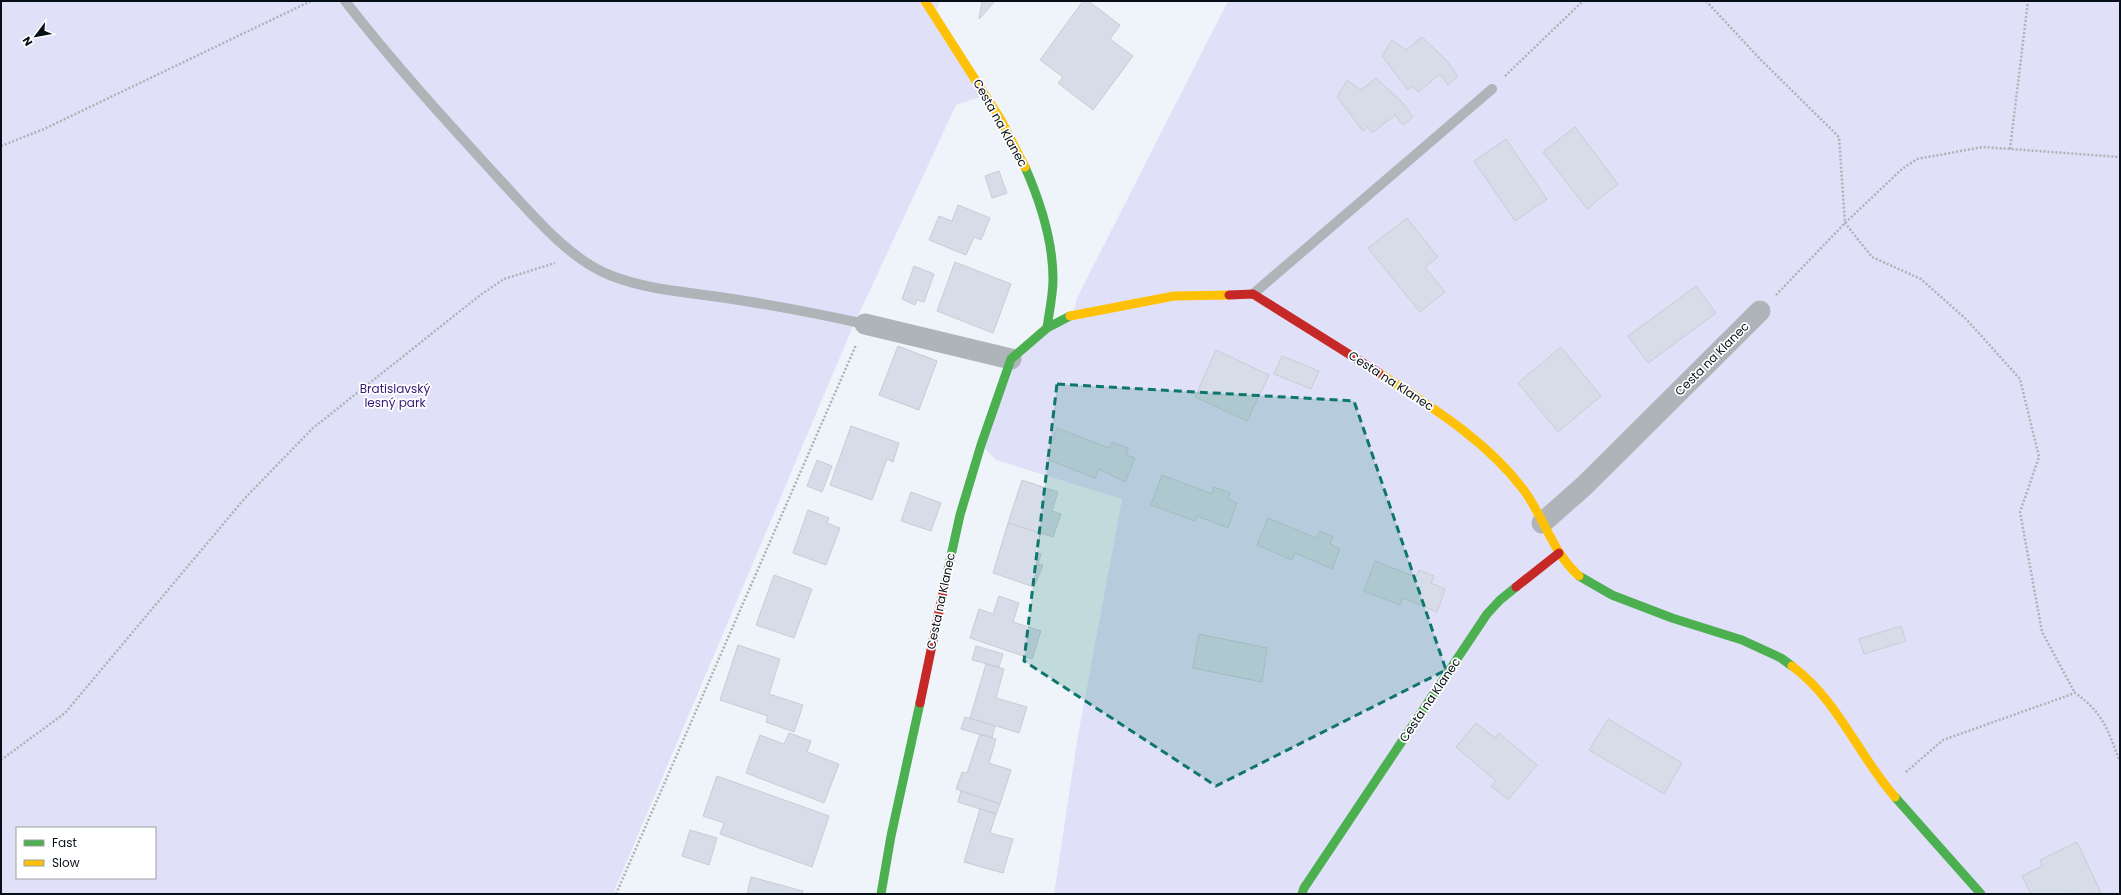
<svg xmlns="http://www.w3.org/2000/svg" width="2121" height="895" font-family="Poppins,sans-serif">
<rect width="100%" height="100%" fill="#eef4f9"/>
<!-- green -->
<path fill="#e0e1f9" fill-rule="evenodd" d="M 1,1 L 940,1 L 934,15 L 986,95 L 956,105 L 851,331 L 613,894 L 1,894 ZM 17,828 L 155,828 L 155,878 L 17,878 Z
M 1228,1 L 2120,1 L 2120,894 L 1054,894 L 1077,741 L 1122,499 L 996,460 L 981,445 L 1011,359 L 1073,314 L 1077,298 Z"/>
<!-- building -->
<path fill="#d6dde8" stroke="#c8ccd4" d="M 982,1 L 995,1 L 979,19 Z
M 1083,1 L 1088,1 L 1099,9 L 1120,25 L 1110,39 L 1133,56 L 1093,110 L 1058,83 L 1063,77 L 1040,60 Z
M 1422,37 L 1447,61 L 1458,76 L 1448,85 L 1440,74 L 1418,92 L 1413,86 L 1408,90 L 1382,56 L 1392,40 L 1406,50 Z
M 1376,78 L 1402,102 L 1413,117 L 1403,125 L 1395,115 L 1372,133 L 1368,127 L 1363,131 L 1337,97 L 1347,80 L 1361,90 Z
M 1575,127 L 1618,184 L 1587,209 L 1543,152 Z
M 1506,139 L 1547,199 L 1515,221 L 1474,161 Z
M 999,171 L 1007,193 L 992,198 L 985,176 Z
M 958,205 L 990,218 L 981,240 L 974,237 L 966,255 L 929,240 L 939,216 L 952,221 Z
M 1407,218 L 1438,257 L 1425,267 L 1445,292 L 1420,312 L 1368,248 Z
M 955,262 L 1011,284 L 993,333 L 937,311 Z
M 914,266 L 934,274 L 924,302 L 917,300 L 915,305 L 902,299 Z
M 1696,286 L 1716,313 L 1648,363 L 1628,336 Z
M 898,346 L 937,361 L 919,410 L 879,395 Z
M 1561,347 L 1601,396 L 1558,432 L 1518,383 Z
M 1216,350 L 1269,375 L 1247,421 L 1195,397 Z
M 1282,356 L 1319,371 L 1311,389 L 1274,374 Z
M 851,426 L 899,443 L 893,462 L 887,459 L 872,500 L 830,485 Z
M 1057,428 L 1109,448 L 1112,442 L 1128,448 L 1126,455 L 1135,458 L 1125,482 L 1099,469 L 1095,478 L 1046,459 Z
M 817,460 L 832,466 L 822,492 L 807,486 Z
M 1162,475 L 1212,494 L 1214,487 L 1230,493 L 1228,499 L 1237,503 L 1228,528 L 1197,516 L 1195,521 L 1151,505 Z
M 1022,480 L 1058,492 L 1052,511 L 1061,514 L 1053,537 L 1008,523 Z
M 911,492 L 941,503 L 931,531 L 901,521 Z
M 808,510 L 829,518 L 827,523 L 840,528 L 826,565 L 793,553 Z
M 1268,518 L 1316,538 L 1320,531 L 1333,537 L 1330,544 L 1340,549 L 1332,569 L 1295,553 L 1292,560 L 1257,545 Z
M 1008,523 L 1041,533 L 1035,552 L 1041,554 L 1038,564 L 1043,565 L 1034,587 L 993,573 Z
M 1375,561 L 1416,577 L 1419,570 L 1434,576 L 1431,583 L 1445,589 L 1437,612 L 1403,598 L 1400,605 L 1364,591 Z
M 774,575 L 812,589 L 794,638 L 756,625 Z
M 999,596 L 1019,603 L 1013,622 L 1041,631 L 1032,659 L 970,638 L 979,609 L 993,614 Z
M 1901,626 L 1906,641 L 1864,654 L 1859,639 Z
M 1199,634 L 1267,648 L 1262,682 L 1193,668 Z
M 738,645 L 780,659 L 769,694 L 803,705 L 794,732 L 766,722 L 768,716 L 720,700 Z
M 976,646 L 1003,654 L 999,667 L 972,660 Z
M 986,664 L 1004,669 L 996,698 L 1027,707 L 1019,733 L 970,718 Z
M 965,717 L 995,726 L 992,738 L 961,729 Z
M 1608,719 L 1682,763 L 1664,794 L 1589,750 Z
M 1476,723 L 1495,738 L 1499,733 L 1537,765 L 1508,800 L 1491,786 L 1496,781 L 1456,747 Z
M 789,733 L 811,741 L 807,752 L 839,764 L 824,803 L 746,773 L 760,735 L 784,744 Z
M 980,734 L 996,739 L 989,763 L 1011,770 L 1000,804 L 956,789 L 962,772 L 967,773 Z
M 717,776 L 829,816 L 812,867 L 720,834 L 724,823 L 703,816 Z
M 961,791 L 1000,804 L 996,814 L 958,802 Z
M 980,809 L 996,814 L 990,833 L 1013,839 L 1003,873 L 964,862 Z
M 690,830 L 717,838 L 709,865 L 682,856 Z
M 2077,842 L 2101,893 L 2031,894 L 2022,876 L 2042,866 L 2040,860 Z
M 751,877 L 803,891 L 802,894 L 747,894 Z"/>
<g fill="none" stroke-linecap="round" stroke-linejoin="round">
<!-- path -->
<path stroke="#adb2b4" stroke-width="2.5" stroke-dasharray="2 2" stroke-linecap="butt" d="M 1706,1 L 1761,60 L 1839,137 L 1845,223 L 1872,257 L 1921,279 L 1967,320 L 2020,379 L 2039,457 L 2020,512 L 2042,632 L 2075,693
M 1505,76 L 1583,1
M 1,146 L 44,129 L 311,1
M 2010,149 L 2028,1
M 1776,295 L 1845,223 L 1902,169 L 1917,159 L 1983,147 L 2120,157
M 1,760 L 65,713 L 245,498 L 313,428 L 479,296 L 504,279 L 555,263
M 1906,772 L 1943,740 L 2075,693 C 2104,713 2108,731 2120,762
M 616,894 L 856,345"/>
<!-- lane -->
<path stroke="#afb4b8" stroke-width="10" d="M 345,1 C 394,64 448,123 502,182 C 532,214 569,260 612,276 C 648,290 688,292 726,298 C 773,305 819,314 865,324
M 1253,294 L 1492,89"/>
<!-- street -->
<path stroke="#afb4b8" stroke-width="21" d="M 865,324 L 1011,359
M 1542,523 L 1584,486 L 1760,311"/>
<!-- fast -->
<path stroke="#4caf50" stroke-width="9" d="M 1025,167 C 1040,201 1053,241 1053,279 C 1053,296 1049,312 1047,328
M 1579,576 L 1612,595 L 1672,618 L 1742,640 L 1781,658 L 1792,666
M 945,583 L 960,515 L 981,445 L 1011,359 L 1047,328 L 1070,316
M 1895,797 L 1981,894
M 881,894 L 891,836 L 920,703
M 1302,894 L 1304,888 L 1487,614 L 1500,600 L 1516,587"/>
<!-- slow -->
<path stroke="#ffc107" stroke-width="9" d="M 925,1 L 1001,120 L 1025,167
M 1070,316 L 1174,296 L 1229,295
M 1379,373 C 1431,407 1485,439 1523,489 C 1544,517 1552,552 1579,576
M 1792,666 C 1838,700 1858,755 1895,797"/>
<!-- jam -->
<path stroke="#c62828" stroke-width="9" d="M 1229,295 L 1253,294 L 1379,373
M 1516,587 L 1559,553
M 920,703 L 945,583"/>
</g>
<!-- marked area -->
<path fill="#0f766e" fill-opacity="0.2" stroke="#0f766e" stroke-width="3" stroke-dasharray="8 5" stroke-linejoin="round" d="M 1057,384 L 1354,401 L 1446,670 L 1216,786 L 1024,661 Z"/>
<g text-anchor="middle" stroke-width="3.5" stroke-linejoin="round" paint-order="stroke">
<!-- street labels -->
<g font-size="12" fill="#060f17" stroke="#fff">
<text transform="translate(1000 123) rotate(61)" y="4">Cesta na Klanec</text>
<text transform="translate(1712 359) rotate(-45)" y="4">Cesta na Klanec</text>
<text transform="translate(1391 381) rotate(33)" y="4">Cesta na Klanec</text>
<text transform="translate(941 601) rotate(-78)" y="4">Cesta na Klanec</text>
<text transform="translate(1430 700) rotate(-56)" y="4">Cesta na Klanec</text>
</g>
<!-- park labels -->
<g font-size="12" fill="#361879" stroke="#fff">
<text x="395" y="393">Bratislavský<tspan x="395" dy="14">lesný park</tspan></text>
</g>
</g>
<!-- border -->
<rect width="2121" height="895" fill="none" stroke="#060f17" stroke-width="4"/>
<!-- legend -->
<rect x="16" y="827" width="140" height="52" fill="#ffffff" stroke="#9b9fa2"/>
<rect x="24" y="840" width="20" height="6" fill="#4caf50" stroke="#9b9fa2"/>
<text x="52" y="847" font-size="12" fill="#060f17">Fast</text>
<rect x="24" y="860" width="20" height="6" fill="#ffc107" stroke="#9b9fa2"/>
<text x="52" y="867" font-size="12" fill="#060f17">Slow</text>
<!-- north arrow -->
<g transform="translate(36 36) rotate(238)" stroke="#ffffff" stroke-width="3" paint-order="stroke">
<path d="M0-3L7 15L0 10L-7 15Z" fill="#060f17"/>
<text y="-6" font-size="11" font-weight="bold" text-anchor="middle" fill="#060f17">N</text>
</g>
</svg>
